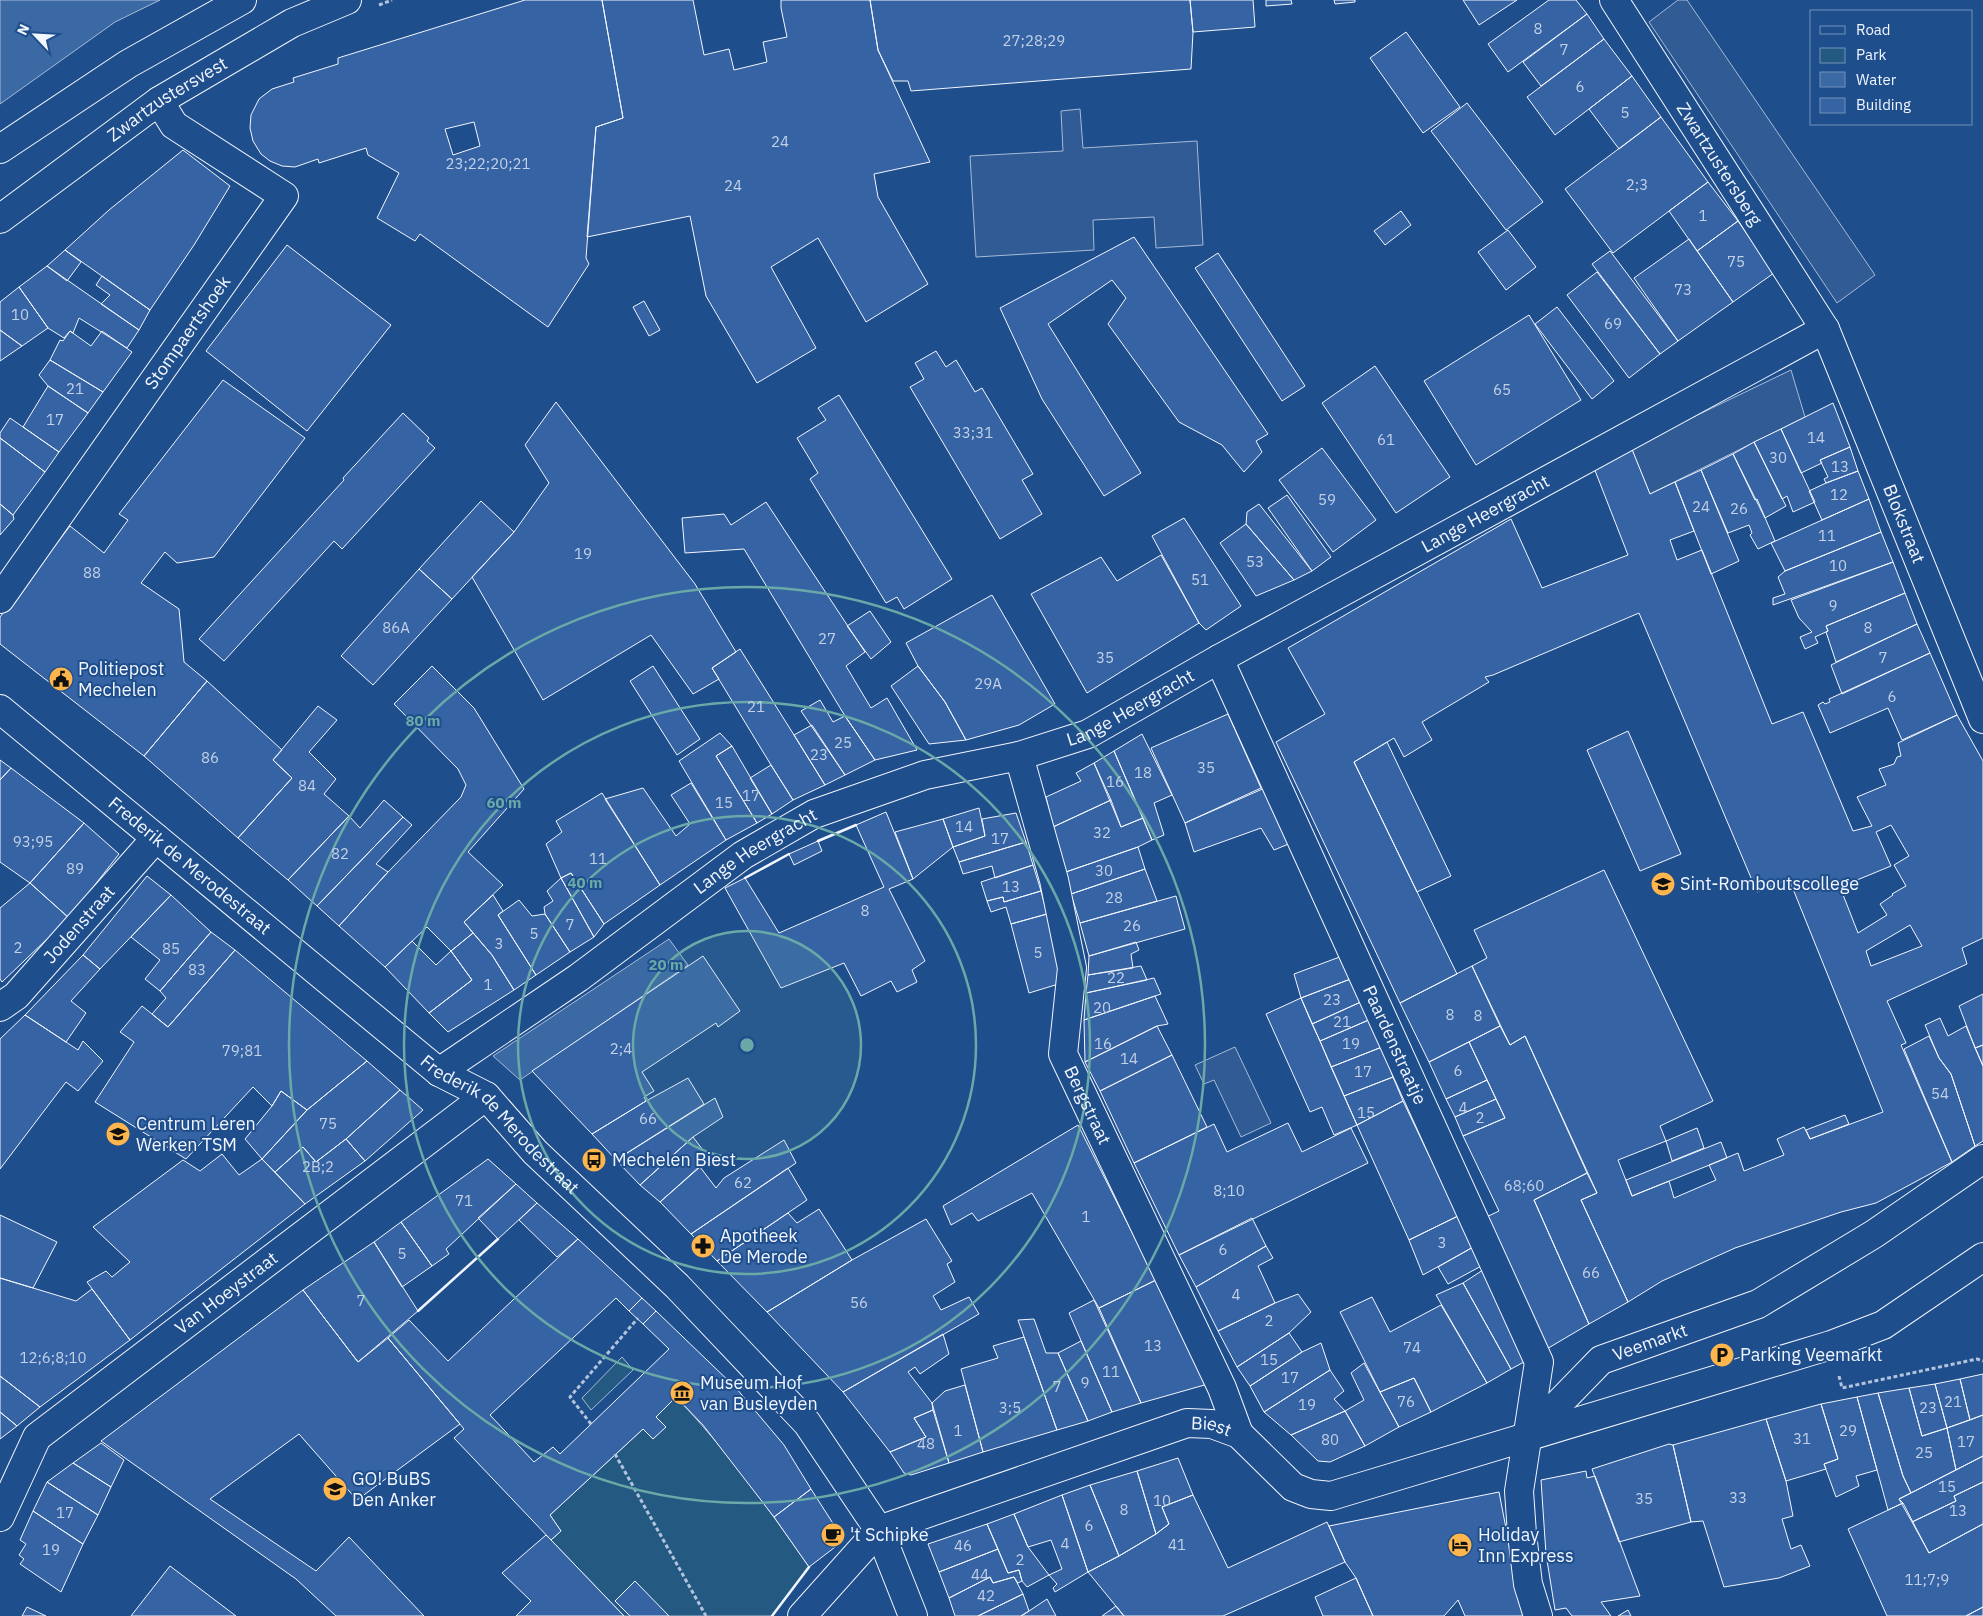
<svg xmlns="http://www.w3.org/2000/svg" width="1983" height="1616" font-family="'IBM Plex Sans',sans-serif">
<rect width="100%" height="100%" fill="#1f4e8c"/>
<!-- green -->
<path fill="#245a82" stroke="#a8bbd7" d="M 622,1357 L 633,1370 L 591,1410 L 582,1398 Z
M 676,1397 C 726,1449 768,1508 809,1567 L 772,1616 L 624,1616 L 551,1540 L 561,1531 L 550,1515 L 643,1429 L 653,1439 L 665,1427 L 656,1417 Z"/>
<!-- parking -->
<path fill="#305b95" stroke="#a8bbd7" d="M 1678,0 L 1687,0 L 1875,275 L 1837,303 L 1649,22 Z
M 1080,109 L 1083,148 L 1197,141 L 1203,245 L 1156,248 L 1154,217 L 1093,220 L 1094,250 L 976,257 L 970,156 L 1063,151 L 1061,111 Z
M 1791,370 L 1805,417 L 1650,494 L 1631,447 Z
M 1235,1047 L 1271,1123 L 1241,1137 L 1214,1080 L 1204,1084 L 1195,1065 Z"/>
<!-- water -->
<path fill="#3b69a3" stroke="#a8bbd7" d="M 0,0 L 160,0 L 115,22 L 0,104 Z
M 669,939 L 688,965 L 520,1080 L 493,1056 Z"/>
<!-- building -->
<path fill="#3563a3" stroke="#f2f6ff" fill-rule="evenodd" d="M 525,0 L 602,0 L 623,118 L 596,127 L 586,258 L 589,264 L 548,327 L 420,234 L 415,241 L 377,218 L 399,173 L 368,155 L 366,148 L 319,163 L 318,159 L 295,167 L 282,166 L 270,161 L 261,154 L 253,141 L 250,128 L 251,115 L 259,99 L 272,89 L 294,82 L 293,78 L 338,64 L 338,58 ZM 474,122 L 480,146 L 453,155 L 445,129 Z
M 602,0 L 693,0 L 704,55 L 729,49 L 734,70 L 767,62 L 763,42 L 787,37 L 781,8 L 781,0 L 870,0 L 878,50 L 930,162 L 874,174 L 878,197 L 928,284 L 866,322 L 818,238 L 771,267 L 816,348 L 757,383 L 706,296 L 690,216 L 587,237 L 596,127 L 623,118 Z
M 870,0 L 1190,0 L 1193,32 L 1191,69 L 911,91 L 908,81 L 893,81 L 878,50 Z
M 1190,0 L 1253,0 L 1255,27 L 1193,32 Z
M 1266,0 L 1291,0 L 1292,4 L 1266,6 Z
M 1334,0 L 1355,0 L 1355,2 L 1335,4 Z
M 1463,0 L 1517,0 L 1479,25 Z
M 1549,0 L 1576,0 L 1587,14 L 1508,72 L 1488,44 Z
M 1587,14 L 1604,39 L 1541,86 L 1523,62 Z
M 1406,32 L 1460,107 L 1423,133 L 1370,58 Z
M 1604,39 L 1632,76 L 1555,135 L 1527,97 Z
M 1632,76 L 1661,117 L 1619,149 L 1589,109 Z
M 1467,103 L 1543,202 L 1506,230 L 1431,131 Z
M 1661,117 L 1708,182 L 1613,253 L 1565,189 Z
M 183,150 L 230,186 L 194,245 L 150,310 L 65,250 L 109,210 Z
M 1708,182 L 1738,221 L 1697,251 L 1669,211 Z
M 1401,211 L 1411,225 L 1385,245 L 1374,231 Z
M 1738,221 L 1774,273 L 1733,302 L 1697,251 Z
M 1508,230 L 1536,267 L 1506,290 L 1478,252 Z
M 1134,237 L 1268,434 L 1256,441 L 1262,452 L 1244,472 L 1222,445 L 1179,422 L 1108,324 L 1126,298 L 1112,280 L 1048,324 L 1141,473 L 1104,496 L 1042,399 L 1000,308 Z
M 1689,239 L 1733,302 L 1678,341 L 1634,278 Z
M 287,245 L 391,325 L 307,431 L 206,351 Z
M 65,250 L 81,262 L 67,281 L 47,266 Z
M 1610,251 L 1678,341 L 1660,354 L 1592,264 Z
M 1218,253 L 1305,386 L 1282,401 L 1195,268 Z
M 47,266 L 139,330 L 127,348 L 79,318 L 73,333 L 70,331 L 64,338 L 48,328 L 19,287 Z
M 1597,272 L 1660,354 L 1629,378 L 1567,295 Z
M 102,276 L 150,310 L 139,330 L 101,304 L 110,295 L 96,285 Z
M 19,287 L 48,328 L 22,346 L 0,330 L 0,302 Z
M 644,301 L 660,330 L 649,336 L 633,307 Z
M 1557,307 L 1614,381 L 1592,399 L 1535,324 Z
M 1529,315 L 1581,400 L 1476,465 L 1424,381 Z
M 0,330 L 22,346 L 0,361 Z
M 70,331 L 91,346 L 102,331 L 132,352 L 103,392 L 50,360 L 60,340 L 63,341 Z
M 936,351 L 946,367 L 956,360 L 975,392 L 982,388 L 1033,474 L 1022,480 L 1042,514 L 1000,539 L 910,387 L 924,379 L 915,363 Z
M 50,360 L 103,392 L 88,413 L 48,386 L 39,375 Z
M 1375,366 L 1450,477 L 1396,513 L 1322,403 Z
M 223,380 L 305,438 L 214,557 L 177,563 L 165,552 L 141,583 L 179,609 L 184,662 L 207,681 L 144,756 L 0,644 L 0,617 L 70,526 L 104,553 L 128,520 L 119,514 Z
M 48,386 L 88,413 L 59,452 L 23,427 Z
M 839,395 L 952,579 L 904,609 L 897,597 L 886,603 L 810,479 L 818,473 L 797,438 L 826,420 L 818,408 Z
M 556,402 L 695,584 L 736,652 L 712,668 L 719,679 L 693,694 L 651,635 L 543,700 L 472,577 L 514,532 L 549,483 L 525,445 Z
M 1833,403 L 1850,447 L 1820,460 L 1822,463 L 1801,473 L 1781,429 Z
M 403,413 L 429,438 L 427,441 L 435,448 L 342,549 L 334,541 L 224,661 L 199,639 L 344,480 L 343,478 Z
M 10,418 L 59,452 L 45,472 L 0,438 L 0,433 Z
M 1781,429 L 1815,502 L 1793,512 L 1787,496 L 1782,499 L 1754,442 Z
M 0,438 L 45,472 L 13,515 L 0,504 Z
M 1754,442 L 1786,506 L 1765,518 L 1733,454 Z
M 1631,447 L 1650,494 L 1675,482 L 1694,531 L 1670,540 L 1677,560 L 1702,550 L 1772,724 L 1803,712 L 1853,831 L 1872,826 L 1857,797 L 1886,785 L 1879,769 L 1894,764 L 1897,757 L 1901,756 L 1898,743 L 1957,715 L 1983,761 L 1983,938 L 1962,948 L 1967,964 L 1887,1001 L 1906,1043 L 1901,1045 L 1952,1162 L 1876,1203 L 1841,1212 L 1735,1248 L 1662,1281 L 1628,1302 L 1581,1200 L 1597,1193 L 1525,1036 L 1510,1045 L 1472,966 L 1487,958 L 1474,930 L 1604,870 L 1713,1101 L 1660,1126 L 1666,1141 L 1618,1160 L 1632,1196 L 1669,1181 L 1674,1198 L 1716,1180 L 1709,1165 L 1738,1153 L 1744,1171 L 1784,1155 L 1777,1139 L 1804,1127 L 1810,1139 L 1883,1112 L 1789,879 L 1757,892 L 1639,613 L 1493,675 L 1485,677 L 1489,682 L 1422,722 L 1432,740 L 1404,757 L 1394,738 L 1354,762 L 1457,974 L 1400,1003 L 1276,742 L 1325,714 L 1288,648 L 1511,519 L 1542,588 L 1628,555 L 1594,468 ZM 1891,825 L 1909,856 L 1894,865 L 1906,886 L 1892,894 L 1893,895 L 1880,904 L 1887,915 L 1858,933 L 1840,887 L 1891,866 L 1876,832 ZM 1910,925 L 1922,946 L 1871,966 L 1866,951 Z
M 1850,447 L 1858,471 L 1826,483 L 1824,479 L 1828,477 L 1820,460 Z
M 1322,448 L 1376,520 L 1333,552 L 1279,480 Z
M 1733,454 L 1755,500 L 1757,499 L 1775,541 L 1758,549 L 1750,535 L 1752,533 L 1749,525 L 1728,533 L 1701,470 Z
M 1701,470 L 1739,561 L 1711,574 L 1675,482 Z
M 1858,471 L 1869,499 L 1822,520 L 1809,491 L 1826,483 Z
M 1287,495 L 1331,557 L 1312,571 L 1268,508 Z
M 1869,499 L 1881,532 L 1785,571 L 1771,543 Z
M 481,501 L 514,532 L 452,599 L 419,569 Z
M 766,502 L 865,652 L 846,666 L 871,708 L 887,698 L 917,750 L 875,760 L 845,716 L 744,549 L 685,553 L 682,518 L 724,514 L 731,525 Z
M 0,504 L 13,515 L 14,519 L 0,535 Z
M 1259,504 L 1312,571 L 1294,580 L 1246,524 L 1247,512 Z
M 1184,518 L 1241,606 L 1206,630 L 1199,623 L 1152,536 Z
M 1246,524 L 1294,580 L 1256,596 L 1220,543 Z
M 1881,532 L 1893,562 L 1773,605 L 1773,598 L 1785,594 L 1778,577 L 1785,571 Z
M 1161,555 L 1199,623 L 1087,693 L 1031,594 L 1101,557 L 1117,581 Z
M 1893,562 L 1905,593 L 1826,626 L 1828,631 L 1815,637 L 1818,643 L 1805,649 L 1800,637 L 1812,632 L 1799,618 L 1791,600 Z
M 419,569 L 452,599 L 373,685 L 341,656 Z
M 1905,593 L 1917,624 L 1836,662 L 1826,632 L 1828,631 L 1826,626 Z
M 992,595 L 1055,704 L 1019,725 L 966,740 L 945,702 L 918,666 L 906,643 Z
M 870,611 L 891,642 L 871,659 L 847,626 Z
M 1917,624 L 1930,653 L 1842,694 L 1831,665 Z
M 740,649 L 794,735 L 825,785 L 793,800 L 771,765 L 712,668 Z
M 1930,653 L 1957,715 L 1902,740 L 1888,708 L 1830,733 L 1818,705 L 1823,702 L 1825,704 L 1830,702 L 1829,699 Z
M 432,666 L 474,708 L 524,789 L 468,852 L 503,885 L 464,922 L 473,933 L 451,951 L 427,927 L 385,967 L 339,926 L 388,872 L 461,797 L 466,785 L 458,769 L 394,704 Z
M 653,666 L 700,739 L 677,755 L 630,681 Z
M 918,666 L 945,702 L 966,740 L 929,744 L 891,686 Z
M 207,681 L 282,750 L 273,760 L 292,778 L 238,838 L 144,756 Z
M 820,700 L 833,722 L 845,716 L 875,760 L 845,775 L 801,711 Z
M 318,706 L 337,720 L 309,752 L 336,779 L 324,794 L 349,816 L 288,880 L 238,838 L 292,778 L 273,760 Z
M 1228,714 L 1261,788 L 1185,823 L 1151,748 Z
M 812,725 L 845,775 L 825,785 L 794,735 Z
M 1628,731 L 1681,854 L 1640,871 L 1587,750 Z
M 720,733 L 732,746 L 716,756 L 757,823 L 726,840 L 679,761 Z
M 1142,734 L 1172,795 L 1154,803 L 1164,835 L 1152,840 L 1114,751 Z
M 1387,742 L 1451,876 L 1417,892 L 1354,762 Z
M 732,746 L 772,814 L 757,823 L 716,756 Z
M 1114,751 L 1143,818 L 1121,827 L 1094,763 Z
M 0,760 L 11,768 L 0,780 Z
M 1094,763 L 1111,800 L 1053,827 L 1046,797 L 1081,781 L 1076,773 Z
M 771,765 L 793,800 L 772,814 L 750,778 Z
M 11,768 L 84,823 L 30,883 L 0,862 L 0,780 Z
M 691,783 L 726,840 L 660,885 L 605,799 L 643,788 L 676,836 L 690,824 L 671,795 Z
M 1267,787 L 1291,843 L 1274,850 L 1261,828 L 1194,852 L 1185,823 Z
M 602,793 L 660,885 L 604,924 L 571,873 L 561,878 L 546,844 L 562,832 L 556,821 Z
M 384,800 L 403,817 L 317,906 L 288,880 L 349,816 L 360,828 Z
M 1111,800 L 1121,827 L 1143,818 L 1152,840 L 1138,847 L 1063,873 L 1053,827 Z
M 979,808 L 985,836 L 953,847 L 943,819 Z
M 886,812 L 913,879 L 889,889 L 925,961 L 912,970 L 917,982 L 897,992 L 891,981 L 861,996 L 844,963 L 781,988 L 725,888 L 745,878 L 779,933 L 884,887 L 856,825 Z
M 1016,813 L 1026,842 L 959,862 L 953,847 L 985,836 L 982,819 Z
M 403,817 L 412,825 L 376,864 L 388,872 L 339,926 L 317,906 Z
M 943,819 L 953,847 L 913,879 L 895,832 Z
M 84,823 L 119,854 L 69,918 L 30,883 Z
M 818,841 L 822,851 L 794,865 L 789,854 Z
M 1026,842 L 1033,865 L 995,878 L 992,866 L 963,874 L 959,862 Z
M 1138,847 L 1145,869 L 1071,894 L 1063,873 Z
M 1033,865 L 1041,891 L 1004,902 L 1003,897 L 987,901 L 981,882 Z
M 1145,869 L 1157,901 L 1080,923 L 1071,894 Z
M 571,873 L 604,924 L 594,937 L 561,878 Z
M 147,876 L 171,895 L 100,969 L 83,955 Z
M 561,878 L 594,937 L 570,952 L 545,914 L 544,907 L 553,901 L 547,891 Z
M 30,883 L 69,918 L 2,982 L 0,979 L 0,908 Z
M 1041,891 L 1047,914 L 1011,924 L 1006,907 L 991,912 L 987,901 L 1003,897 L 1004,902 Z
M 171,895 L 211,932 L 160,991 L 145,979 L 160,960 L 131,937 Z
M 493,895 L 503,911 L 498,915 L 536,975 L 514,990 L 492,955 L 464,922 Z
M 1176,896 L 1185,929 L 1089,956 L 1080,923 Z
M 519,900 L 532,916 L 545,914 L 570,952 L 536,975 L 498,915 Z
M 1047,914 L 1065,982 L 1029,993 L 1011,924 Z
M 211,932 L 235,950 L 168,1027 L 152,1014 L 166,998 L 160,991 Z
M 473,933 L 492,955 L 514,990 L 448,1032 L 429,1013 L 472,980 L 451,951 Z
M 412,941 L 436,965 L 451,951 L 472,980 L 429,1013 L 385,967 Z
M 1136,942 L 1139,950 L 1131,954 L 1133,968 L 1088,975 L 1089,956 Z
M 235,950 L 367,1061 L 307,1110 L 281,1091 L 272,1106 L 253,1087 L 186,1159 L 95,1102 L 134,1042 L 120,1032 L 142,1006 L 168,1027 Z
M 83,955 L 100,969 L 71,1001 L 86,1013 L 66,1042 L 25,1015 Z
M 1345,955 L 1353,978 L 1301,998 L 1294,974 Z
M 703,956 L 740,1011 L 718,1027 L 716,1023 L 642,1072 L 654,1091 L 644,1097 L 646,1101 L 592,1134 L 532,1071 Z
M 1141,966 L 1147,980 L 1086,993 L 1088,975 Z
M 1472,966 L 1500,1026 L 1429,1062 L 1400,1003 Z
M 1154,978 L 1161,994 L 1084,1020 L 1086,993 Z
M 1353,978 L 1363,1001 L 1312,1024 L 1301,998 Z
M 1983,994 L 1983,1045 L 1975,1048 L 1959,1006 Z
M 1155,996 L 1168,1024 L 1157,1026 L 1085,1062 L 1084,1020 Z
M 1301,998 L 1357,1125 L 1334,1135 L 1322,1107 L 1310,1112 L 1266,1014 Z
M 1363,1001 L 1371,1019 L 1320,1041 L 1312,1024 Z
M 25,1015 L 78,1050 L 83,1041 L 103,1061 L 78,1091 L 66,1082 L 0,1169 L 0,1039 Z
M 1940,1018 L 1948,1036 L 1966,1026 L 1983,1066 L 1983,1141 L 1975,1146 L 1951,1074 L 1939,1058 L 1925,1025 Z
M 1371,1019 L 1382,1047 L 1331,1067 L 1320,1041 Z
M 1157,1026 L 1172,1055 L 1100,1091 L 1085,1062 Z
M 1500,1026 L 1510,1045 L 1525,1036 L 1587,1173 L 1534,1200 L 1589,1324 L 1545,1350 L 1482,1219 L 1499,1211 L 1463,1136 L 1505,1118 L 1469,1042 Z
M 1929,1036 L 1939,1058 L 1951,1074 L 1975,1146 L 1952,1162 L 1904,1049 Z
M 1469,1042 L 1487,1080 L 1446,1099 L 1429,1062 Z
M 1983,1045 L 1983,1066 L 1975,1048 Z
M 1382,1047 L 1393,1077 L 1344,1096 L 1331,1067 Z
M 1172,1055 L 1207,1127 L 1134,1163 L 1100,1091 Z
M 367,1061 L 400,1090 L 346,1139 L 316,1162 L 303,1147 L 275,1172 L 262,1159 L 307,1110 Z
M 1393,1077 L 1403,1101 L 1357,1125 L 1344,1096 Z
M 688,1078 L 704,1104 L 616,1160 L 592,1134 L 646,1101 Z
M 1487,1080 L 1496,1099 L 1455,1117 L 1446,1099 Z
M 400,1090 L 423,1110 L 365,1161 L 346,1139 Z
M 281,1091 L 307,1110 L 262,1159 L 245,1139 L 272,1106 Z
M 715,1098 L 723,1117 L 693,1137 L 640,1185 L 616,1160 Z
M 1496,1099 L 1505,1118 L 1463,1136 L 1455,1117 Z
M 1403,1101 L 1458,1216 L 1409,1240 L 1357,1125 Z
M 1845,1115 L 1849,1124 L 1810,1139 L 1806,1130 Z
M 1288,1123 L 1302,1152 L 1351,1128 L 1368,1163 L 1179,1255 L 1134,1163 L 1214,1124 L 1227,1152 Z
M 1078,1125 L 1156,1280 L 1099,1308 L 1032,1193 L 978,1221 L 972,1213 L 951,1225 L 943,1206 Z
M 1697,1128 L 1704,1148 L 1672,1161 L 1666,1141 Z
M 693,1137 L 709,1158 L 660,1202 L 640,1185 Z
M 346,1139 L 365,1161 L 305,1204 L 275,1172 L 303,1147 L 316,1162 Z
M 784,1140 L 796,1163 L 691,1234 L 660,1202 L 700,1167 L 716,1188 L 724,1178 Z
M 1721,1142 L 1727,1158 L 1632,1196 L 1626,1180 Z
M 222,1154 L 239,1175 L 262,1159 L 305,1204 L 130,1340 L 87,1282 L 106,1271 L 112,1277 L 130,1262 L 93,1227 L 183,1160 L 200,1171 Z
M 488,1159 L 516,1184 L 446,1249 L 449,1254 L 432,1266 L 401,1222 Z
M 788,1168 L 807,1200 L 717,1261 L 691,1234 Z
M 1587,1173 L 1597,1193 L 1581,1200 L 1628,1302 L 1589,1324 L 1534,1200 Z
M 516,1184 L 537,1203 L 498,1239 L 478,1218 Z
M 537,1203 L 578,1239 L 557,1257 L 519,1220 Z
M 819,1209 L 852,1260 L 767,1312 L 717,1261 L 788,1213 L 797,1223 Z
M 0,1215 L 57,1242 L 33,1288 L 0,1278 Z
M 1458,1216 L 1475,1246 L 1423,1275 L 1409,1240 Z
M 1252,1218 L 1266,1246 L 1196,1287 L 1179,1255 Z
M 926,1219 L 952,1261 L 947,1264 L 955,1282 L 933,1296 L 941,1310 L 969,1297 L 979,1314 L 843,1392 L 767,1312 L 852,1260 Z
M 401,1222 L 432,1266 L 402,1287 L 374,1242 Z
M 578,1239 L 642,1298 L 629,1311 L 616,1298 L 490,1415 L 534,1462 L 553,1447 L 560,1454 L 669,1349 L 643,1324 L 656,1311 L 736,1388 L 784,1445 L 811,1489 L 774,1517 L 703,1425 L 676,1397 L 656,1417 L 666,1427 L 653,1439 L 643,1429 L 550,1515 L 561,1531 L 551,1540 L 454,1438 L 464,1429 L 388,1338 L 409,1320 L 448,1361 Z
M 374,1242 L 418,1311 L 358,1362 L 303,1290 Z
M 1266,1246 L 1273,1258 L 1258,1266 L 1275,1303 L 1218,1331 L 1196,1287 Z
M 1475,1246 L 1485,1264 L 1448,1284 L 1438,1267 Z
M 1486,1268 L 1535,1356 L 1511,1369 L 1463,1283 Z
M 0,1278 L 76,1301 L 92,1289 L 130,1340 L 40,1407 L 0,1376 Z
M 1156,1280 L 1208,1384 L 1141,1403 L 1099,1308 Z
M 1463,1283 L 1511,1369 L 1487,1383 L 1436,1295 Z
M 303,1290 L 358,1362 L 388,1338 L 460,1424 L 357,1500 L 299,1434 L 210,1499 L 316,1571 L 349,1537 L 424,1616 L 336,1616 L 296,1579 L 101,1441 Z
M 1298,1294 L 1311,1312 L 1289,1333 L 1237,1367 L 1218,1331 L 1275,1303 Z
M 1372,1297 L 1390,1332 L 1441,1305 L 1487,1383 L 1431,1412 L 1414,1378 L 1380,1392 L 1340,1312 Z
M 642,1298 L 656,1311 L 643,1324 L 629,1311 Z
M 1094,1300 L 1141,1403 L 1112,1412 L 1069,1313 Z
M 1034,1319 L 1046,1353 L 1058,1353 L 1088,1421 L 1057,1430 L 1018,1320 Z
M 1289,1333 L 1302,1352 L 1250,1386 L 1237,1367 Z
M 943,1334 L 949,1354 L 920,1374 L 915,1367 L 908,1372 L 932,1403 L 933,1410 L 914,1418 L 926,1437 L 890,1452 L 843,1392 Z
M 1024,1337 L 1057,1430 L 983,1452 L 961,1369 L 998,1358 L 993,1346 Z
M 1081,1341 L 1112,1412 L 1088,1421 L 1058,1353 Z
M 1321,1343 L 1330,1370 L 1264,1412 L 1250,1386 L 1302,1352 Z
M 1364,1363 L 1399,1427 L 1365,1446 L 1345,1411 L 1364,1400 L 1351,1373 Z
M 1330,1370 L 1344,1391 L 1334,1399 L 1345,1411 L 1291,1435 L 1264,1412 Z
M 1983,1374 L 1983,1415 L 1970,1420 L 1960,1379 Z
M 0,1376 L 40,1407 L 17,1426 L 0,1412 Z
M 1414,1378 L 1431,1412 L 1399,1427 L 1380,1392 Z
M 1960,1379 L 1970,1420 L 1947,1428 L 1935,1384 Z
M 1935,1384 L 1947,1428 L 1922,1436 L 1909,1388 Z
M 965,1385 L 983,1452 L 949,1463 L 932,1403 L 945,1391 Z
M 1909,1388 L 1922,1436 L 1947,1428 L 1956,1470 L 1911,1493 L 1903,1476 L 1878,1393 Z
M 1878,1393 L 1903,1476 L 1911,1493 L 1899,1499 L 1903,1503 L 1888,1510 L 1857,1397 Z
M 1857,1397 L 1877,1470 L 1856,1476 L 1859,1486 L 1836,1497 L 1824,1464 L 1838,1459 L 1821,1404 Z
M 1821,1404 L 1838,1459 L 1824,1464 L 1826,1469 L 1786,1481 L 1766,1419 Z
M 933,1410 L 949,1463 L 911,1475 L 904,1473 L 890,1452 L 926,1437 L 914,1418 Z
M 1345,1411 L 1365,1446 L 1330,1462 L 1318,1461 L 1291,1435 Z
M 0,1412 L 17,1426 L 0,1439 Z
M 1983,1415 L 1983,1456 L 1956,1470 L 1947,1428 Z
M 1766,1419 L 1786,1481 L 1793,1516 L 1782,1519 L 1791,1549 L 1801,1545 L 1810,1566 L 1779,1578 L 1724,1587 L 1703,1521 L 1691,1522 L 1673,1445 Z
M 101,1443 L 124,1460 L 111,1487 L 73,1463 Z
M 1669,1444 L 1673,1445 L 1691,1522 L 1619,1542 L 1592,1469 Z
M 1983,1456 L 1983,1482 L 1954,1496 L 1956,1501 L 1912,1522 L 1899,1499 Z
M 1178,1458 L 1193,1495 L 1162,1507 L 1169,1524 L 1156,1534 L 1137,1471 Z
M 73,1463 L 111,1487 L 98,1515 L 47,1482 Z
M 1137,1471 L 1156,1534 L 1119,1556 L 1090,1485 Z
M 1586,1471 L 1587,1478 L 1595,1476 L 1640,1596 L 1601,1602 L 1611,1616 L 1572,1616 L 1566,1608 L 1555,1610 L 1546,1554 L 1541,1480 Z
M 47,1482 L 98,1515 L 83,1544 L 33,1511 Z
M 1983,1482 L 1983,1524 L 1929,1553 L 1912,1522 L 1956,1501 L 1954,1496 Z
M 1090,1485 L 1119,1556 L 1088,1572 L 1062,1495 Z
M 811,1489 L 843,1539 L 843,1541 L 809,1567 L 774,1517 Z
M 1499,1492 L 1523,1616 L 1465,1616 L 1458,1600 L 1444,1616 L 1373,1616 L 1356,1578 L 1345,1562 L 1329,1526 Z
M 1062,1495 L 1088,1572 L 1055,1592 L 1053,1588 L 1057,1584 L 1049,1575 L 1062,1569 L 1051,1540 L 1028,1547 L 1014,1514 Z
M 1193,1495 L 1228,1568 L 1327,1522 L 1345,1562 L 1223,1616 L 1124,1616 L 1088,1572 L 1119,1556 L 1156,1534 L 1169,1524 L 1162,1507 Z
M 1903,1503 L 1929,1553 L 1983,1524 L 1983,1607 L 1966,1616 L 1887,1616 L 1848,1529 Z
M 33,1511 L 83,1544 L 61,1592 L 20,1564 L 24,1559 L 19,1555 L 26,1544 L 20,1540 Z
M 1014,1514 L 1028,1547 L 1049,1575 L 1027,1587 L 1022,1581 L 1019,1570 L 1008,1573 L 987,1524 Z
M 987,1524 L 998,1549 L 939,1572 L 928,1544 Z
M 546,1535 L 551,1540 L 624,1616 L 516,1616 L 531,1601 L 502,1573 Z
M 998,1549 L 1008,1573 L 1019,1570 L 1022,1581 L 1018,1583 L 1014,1577 L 993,1583 L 990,1577 L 949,1598 L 939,1572 Z
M 170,1566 L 236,1616 L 131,1616 Z
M 990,1577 L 993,1583 L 1014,1577 L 1023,1594 L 978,1616 L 955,1616 L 949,1598 Z
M 1356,1578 L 1373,1616 L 1323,1616 L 1315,1597 Z
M 635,1581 L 669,1616 L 630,1616 L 615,1601 Z
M 1023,1594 L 1029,1611 L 1021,1616 L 978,1616 Z
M 1047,1599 L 1056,1616 L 1021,1616 L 1029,1611 Z
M 1116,1606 L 1124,1616 L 1102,1616 Z
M 27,1607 L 46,1616 L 22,1616 Z
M 1983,1607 L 1983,1616 L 1966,1616 Z
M 1628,1610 L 1631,1616 L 1618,1616 Z"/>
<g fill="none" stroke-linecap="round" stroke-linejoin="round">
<defs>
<g id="minor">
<path id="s1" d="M 1614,0 L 1825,329 L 1983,719"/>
<path id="s2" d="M 0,219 L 159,101 L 292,23 L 347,0"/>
<path id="s3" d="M 0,599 L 284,196 L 174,125 L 159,101"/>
<path id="s4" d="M 1219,659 L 1539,1362 L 1519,1491 L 1522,1534 L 1528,1584 L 1538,1616"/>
<path id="s5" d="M 0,709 L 439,1072 L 486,1096 L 535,1152 L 677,1286 L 807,1423 L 879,1530 L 913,1616"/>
<path id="s6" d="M 1019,756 L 1054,880 L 1072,968 L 1063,1054 L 1222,1388 L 1239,1434"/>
<path id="s7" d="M 0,1007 L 16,996 L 156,838"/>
<path id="s8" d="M 439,1072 L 578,978 L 743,855 L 814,814 L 925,775 L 1019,756 L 1088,734 L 1219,659 L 1825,329"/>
<path id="s9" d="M 1530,1433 L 1601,1360 L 1758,1304 L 1874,1234 L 1983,1159"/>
<path id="s10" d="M 0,1517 L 37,1437 L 486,1096"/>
<path id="s11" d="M 802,1616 L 879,1530 L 1187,1423 L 1212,1424 L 1239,1434 L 1293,1487 L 1311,1494 L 1331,1496 L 1831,1345 L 1883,1325 L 1983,1257"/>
</g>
<path id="primary" d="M 0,149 L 128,64 L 242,0"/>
</defs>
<!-- minor casing -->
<use href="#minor" stroke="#f2f6ff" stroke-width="30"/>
<!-- primary casing -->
<use href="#primary" stroke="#f2f6ff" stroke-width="30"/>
<!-- path -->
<path stroke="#b3c4dc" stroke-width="3" stroke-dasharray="4 2.5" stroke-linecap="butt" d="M 379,5 L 392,0
M 1839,1376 L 1842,1388 L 1977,1359 L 1983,1361
M 591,1424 L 570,1397 L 638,1318
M 615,1454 L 706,1616"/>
<!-- minor -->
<use href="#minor" stroke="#1f4e8c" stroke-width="28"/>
<!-- primary -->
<use href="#primary" stroke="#1f4e8c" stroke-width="28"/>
<!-- wall -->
<path stroke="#f2f6ff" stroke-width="2.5" d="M 818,841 L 856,825
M 745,878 L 789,854
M 418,1311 L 498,1239
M 772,1616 L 809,1567"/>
</g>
<!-- distance rings -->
<circle cx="747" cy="1045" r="114" fill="#6aa9a8" fill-opacity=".12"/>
<g fill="none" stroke="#6aa9a8" stroke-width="2.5">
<circle cx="747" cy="1045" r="114"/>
<circle cx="747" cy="1045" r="229"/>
<circle cx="747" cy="1045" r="343"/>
<circle cx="747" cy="1045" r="458"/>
</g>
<!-- icons -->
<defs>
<symbol id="civic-disc" viewBox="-11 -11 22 22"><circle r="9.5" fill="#ffb74d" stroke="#1f4e8c"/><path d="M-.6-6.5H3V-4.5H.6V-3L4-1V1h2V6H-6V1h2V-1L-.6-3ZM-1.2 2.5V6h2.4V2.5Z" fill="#111"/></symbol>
<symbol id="school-disc" viewBox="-11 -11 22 22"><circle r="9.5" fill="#ffb74d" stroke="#1f4e8c"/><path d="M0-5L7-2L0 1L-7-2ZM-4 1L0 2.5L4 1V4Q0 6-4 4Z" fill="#111"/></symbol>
<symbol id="bus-disc" viewBox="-11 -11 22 22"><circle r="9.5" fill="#ffb74d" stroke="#1f4e8c"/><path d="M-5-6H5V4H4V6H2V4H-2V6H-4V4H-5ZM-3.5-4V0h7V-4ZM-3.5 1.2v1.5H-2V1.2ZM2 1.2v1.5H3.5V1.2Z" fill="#111"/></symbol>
<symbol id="pharmacy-disc" viewBox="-11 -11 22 22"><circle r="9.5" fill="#ffb74d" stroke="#1f4e8c"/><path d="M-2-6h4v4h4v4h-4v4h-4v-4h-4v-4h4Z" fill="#111"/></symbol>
<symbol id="parking-disc" viewBox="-11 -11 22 22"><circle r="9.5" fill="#ffb74d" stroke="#1f4e8c"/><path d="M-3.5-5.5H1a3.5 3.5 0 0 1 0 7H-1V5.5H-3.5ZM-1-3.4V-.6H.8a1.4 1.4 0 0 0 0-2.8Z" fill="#111"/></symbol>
<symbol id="museum-disc" viewBox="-11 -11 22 22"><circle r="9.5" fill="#ffb74d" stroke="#1f4e8c"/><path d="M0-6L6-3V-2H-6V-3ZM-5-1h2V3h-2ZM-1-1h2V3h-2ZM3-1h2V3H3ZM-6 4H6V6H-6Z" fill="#111"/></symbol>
<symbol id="cafe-disc" viewBox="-11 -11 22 22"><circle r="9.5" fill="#ffb74d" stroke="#1f4e8c"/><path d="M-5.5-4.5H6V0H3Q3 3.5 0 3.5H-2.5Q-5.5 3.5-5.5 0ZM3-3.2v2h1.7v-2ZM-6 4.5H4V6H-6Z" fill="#111"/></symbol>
<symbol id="hotel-disc" viewBox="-11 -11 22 22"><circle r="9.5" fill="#ffb74d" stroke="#1f4e8c"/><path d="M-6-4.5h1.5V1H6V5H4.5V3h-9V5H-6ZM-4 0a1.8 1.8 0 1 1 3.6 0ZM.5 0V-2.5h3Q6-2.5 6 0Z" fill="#111"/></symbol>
</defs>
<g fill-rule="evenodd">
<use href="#civic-disc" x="47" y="665" width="28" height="28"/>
<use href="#school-disc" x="1649" y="870" width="28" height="28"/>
<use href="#school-disc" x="104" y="1120" width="28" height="28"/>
<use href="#bus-disc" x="580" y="1146" width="28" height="28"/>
<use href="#pharmacy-disc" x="689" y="1232" width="28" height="28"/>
<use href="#parking-disc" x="1708" y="1341" width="28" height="28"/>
<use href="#museum-disc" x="668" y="1379" width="28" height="28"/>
<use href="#school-disc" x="321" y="1475" width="28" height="28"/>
<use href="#cafe-disc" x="819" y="1521" width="28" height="28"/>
<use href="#hotel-disc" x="1446" y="1531" width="28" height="28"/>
</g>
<g text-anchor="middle" stroke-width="4" stroke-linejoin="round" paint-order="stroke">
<!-- number labels -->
<g font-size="15" fill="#c3d1e8">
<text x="1538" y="34">8</text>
<text x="1034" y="46">27;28;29</text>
<text x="1564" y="55">7</text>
<text x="1580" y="92">6</text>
<text x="1625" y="118">5</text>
<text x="780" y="147">24</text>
<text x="488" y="169">23;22;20;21</text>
<text x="1637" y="190">2;3</text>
<text x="733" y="191">24</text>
<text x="1703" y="221">1</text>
<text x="1736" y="267">75</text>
<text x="1683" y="295">73</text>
<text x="20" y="320">10</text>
<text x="1613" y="329">69</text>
<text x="75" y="394">21</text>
<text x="1502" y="395">65</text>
<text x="55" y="425">17</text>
<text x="973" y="438">33;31</text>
<text x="1816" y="443">14</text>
<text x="1386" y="445">61</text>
<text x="1778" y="463">30</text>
<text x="1840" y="472">13</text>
<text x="1839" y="500">12</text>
<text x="1327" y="505">59</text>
<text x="1701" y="512">24</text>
<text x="1739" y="514">26</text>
<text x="1827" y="541">11</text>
<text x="583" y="559">19</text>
<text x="1255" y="567">53</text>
<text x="1838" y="571">10</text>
<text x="92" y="578">88</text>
<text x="1200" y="585">51</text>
<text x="1833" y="611">9</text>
<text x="396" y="633">86A</text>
<text x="1868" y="633">8</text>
<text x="827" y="644">27</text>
<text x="1105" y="663">35</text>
<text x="1883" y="663">7</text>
<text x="988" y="689">29A</text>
<text x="1892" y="702">6</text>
<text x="756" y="712">21</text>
<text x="843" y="748">25</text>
<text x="819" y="760">23</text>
<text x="210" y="763">86</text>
<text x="1206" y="773">35</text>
<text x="1143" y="778">18</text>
<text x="1115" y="787">16</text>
<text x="307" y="791">84</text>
<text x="751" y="801">17</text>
<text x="724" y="808">15</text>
<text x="964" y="832">14</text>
<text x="1102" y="838">32</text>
<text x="1000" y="844">17</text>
<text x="33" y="847">93;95</text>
<text x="340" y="859">82</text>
<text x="598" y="864">11</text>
<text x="75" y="874">89</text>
<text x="1104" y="876">30</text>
<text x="1011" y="892">13</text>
<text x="1114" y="903">28</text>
<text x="865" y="916">8</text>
<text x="570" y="930">7</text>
<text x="1132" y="931">26</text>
<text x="534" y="939">5</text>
<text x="499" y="949">3</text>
<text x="18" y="953">2</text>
<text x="171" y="954">85</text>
<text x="1038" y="958">5</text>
<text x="197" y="975">83</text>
<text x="1116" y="983">22</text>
<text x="488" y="990">1</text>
<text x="1332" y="1005">23</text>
<text x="1102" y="1013">20</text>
<text x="1450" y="1020">8</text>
<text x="1478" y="1021">8</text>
<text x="1342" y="1027">21</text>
<text x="1103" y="1049">16</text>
<text x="1351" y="1049">19</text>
<text x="621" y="1054">2;4</text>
<text x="242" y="1056">79;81</text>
<text x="1129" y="1064">14</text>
<text x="1458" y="1076">6</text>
<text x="1363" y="1077">17</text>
<text x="1940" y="1099">54</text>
<text x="1463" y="1113">4</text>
<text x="1366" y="1118">15</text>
<text x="1480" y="1123">2</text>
<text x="648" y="1124">66</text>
<text x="328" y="1129">75</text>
<text x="318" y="1172">2B;2</text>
<text x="743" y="1188">62</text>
<text x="1524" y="1191">68;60</text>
<text x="1229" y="1196">8;10</text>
<text x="464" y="1206">71</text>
<text x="1086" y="1222">1</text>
<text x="1442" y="1248">3</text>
<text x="1223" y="1255">6</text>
<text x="402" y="1259">5</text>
<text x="1591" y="1278">66</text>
<text x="1236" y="1300">4</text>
<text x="361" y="1306">7</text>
<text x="859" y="1308">56</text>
<text x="1269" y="1326">2</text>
<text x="1153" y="1351">13</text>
<text x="1412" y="1353">74</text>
<text x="53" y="1363">12;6;8;10</text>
<text x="1269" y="1365">15</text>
<text x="1111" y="1377">11</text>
<text x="1290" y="1383">17</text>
<text x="1085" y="1388">9</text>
<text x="1057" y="1392">7</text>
<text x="1406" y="1407">76</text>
<text x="1953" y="1407">21</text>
<text x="1307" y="1410">19</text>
<text x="1010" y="1413">3;5</text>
<text x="1928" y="1413">23</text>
<text x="958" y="1436">1</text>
<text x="1848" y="1436">29</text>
<text x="1802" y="1444">31</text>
<text x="1330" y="1445">80</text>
<text x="1966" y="1447">17</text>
<text x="926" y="1449">48</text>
<text x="1924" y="1458">25</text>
<text x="1947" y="1492">15</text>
<text x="1738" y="1503">33</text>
<text x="1644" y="1504">35</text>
<text x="1162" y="1506">10</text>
<text x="1124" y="1515">8</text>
<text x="1958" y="1516">13</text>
<text x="65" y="1518">17</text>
<text x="1089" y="1531">6</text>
<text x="1065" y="1549">4</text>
<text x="1177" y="1550">41</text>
<text x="963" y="1551">46</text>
<text x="51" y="1555">19</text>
<text x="1020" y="1565">2</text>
<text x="980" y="1580">44</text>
<text x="1927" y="1585">11;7;9</text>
<text x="986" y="1601">42</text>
</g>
<!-- street labels -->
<g font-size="18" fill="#f2f6ff" stroke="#1f4e8c">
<text dy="6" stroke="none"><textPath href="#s2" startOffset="206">Zwartzustersvest</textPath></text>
<text dy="6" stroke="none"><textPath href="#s1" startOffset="195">Zwartzustersberg</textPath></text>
<text dy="6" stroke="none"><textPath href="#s3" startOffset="326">Stompaertshoek</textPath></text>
<text dy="6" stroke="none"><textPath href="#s8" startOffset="1196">Lange Heergracht</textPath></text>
<text dy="6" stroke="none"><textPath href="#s1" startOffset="601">Blokstraat</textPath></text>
<text dy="6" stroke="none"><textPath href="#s8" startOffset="791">Lange Heergracht</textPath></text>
<text dy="6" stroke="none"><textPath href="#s8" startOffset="386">Lange Heergracht</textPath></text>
<text dy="6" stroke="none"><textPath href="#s5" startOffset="246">Frederik de Merodestraat</textPath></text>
<text dy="6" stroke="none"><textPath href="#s7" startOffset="115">Jodenstraat</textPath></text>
<text dy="6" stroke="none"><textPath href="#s4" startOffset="424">Paardenstraatje</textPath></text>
<text dy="6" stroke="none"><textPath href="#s6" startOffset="362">Bergstraat</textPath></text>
<text dy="6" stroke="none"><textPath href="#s5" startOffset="651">Frederik de Merodestraat</textPath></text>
<text dy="6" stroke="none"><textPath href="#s10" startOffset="326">Van Hoeystraat</textPath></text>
<text dy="6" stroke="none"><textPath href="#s9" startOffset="154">Veemarkt</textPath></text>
<text dy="6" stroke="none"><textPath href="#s11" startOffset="466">Biest</textPath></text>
</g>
<!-- poi labels -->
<g font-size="18" fill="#f2f6ff" stroke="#1f4e8c" text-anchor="start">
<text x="78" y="675">Politiepost<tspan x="78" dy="21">Mechelen</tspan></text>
<text x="1680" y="890">Sint-Romboutscollege</text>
<text x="136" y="1130">Centrum Leren<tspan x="136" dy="21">Werken TSM</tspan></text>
<text x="612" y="1166">Mechelen Biest</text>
<text x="720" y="1242">Apotheek<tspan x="720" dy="21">De Merode</tspan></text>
<text x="1740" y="1361">Parking Veemarkt</text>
<text x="700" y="1389">Museum Hof<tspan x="700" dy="21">van Busleyden</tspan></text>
<text x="352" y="1485">GO! BuBS<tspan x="352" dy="21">Den Anker</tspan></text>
<text x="850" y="1541">'t Schipke</text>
<text x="1478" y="1541">Holiday<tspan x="1478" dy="21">Inn Express</tspan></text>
</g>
</g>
<circle cx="747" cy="1045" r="8" fill="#6aa9a8" stroke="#1f4e8c" stroke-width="2.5"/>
<g font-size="15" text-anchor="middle" font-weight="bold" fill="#6aa9a8" stroke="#1f4e8c" stroke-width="4" stroke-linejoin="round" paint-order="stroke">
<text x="423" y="726">80 m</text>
<text x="504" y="808">60 m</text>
<text x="585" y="888">40 m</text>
<text x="666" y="970">20 m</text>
</g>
<!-- legend -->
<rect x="1810" y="10" width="162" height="115" fill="#1f4e8c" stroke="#7391ba"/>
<rect x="1820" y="26" width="25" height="8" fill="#1f4e8c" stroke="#7391ba"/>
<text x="1856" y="35" font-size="15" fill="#f2f6ff">Road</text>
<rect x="1820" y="48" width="25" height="15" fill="#245a82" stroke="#7391ba"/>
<text x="1856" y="60" font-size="15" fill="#f2f6ff">Park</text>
<rect x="1820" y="72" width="25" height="15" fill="#3b69a3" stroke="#7391ba"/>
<text x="1856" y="85" font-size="15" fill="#f2f6ff">Water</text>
<rect x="1820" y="98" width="25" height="15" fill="#3563a3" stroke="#7391ba"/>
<text x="1856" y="110" font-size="15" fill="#f2f6ff">Building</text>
<!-- north arrow -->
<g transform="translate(35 35) rotate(295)" stroke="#1f4e8c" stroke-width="4" paint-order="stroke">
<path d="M0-4L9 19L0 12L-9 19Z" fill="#f2f6ff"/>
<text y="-8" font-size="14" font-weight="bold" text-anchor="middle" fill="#f2f6ff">N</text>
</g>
</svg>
